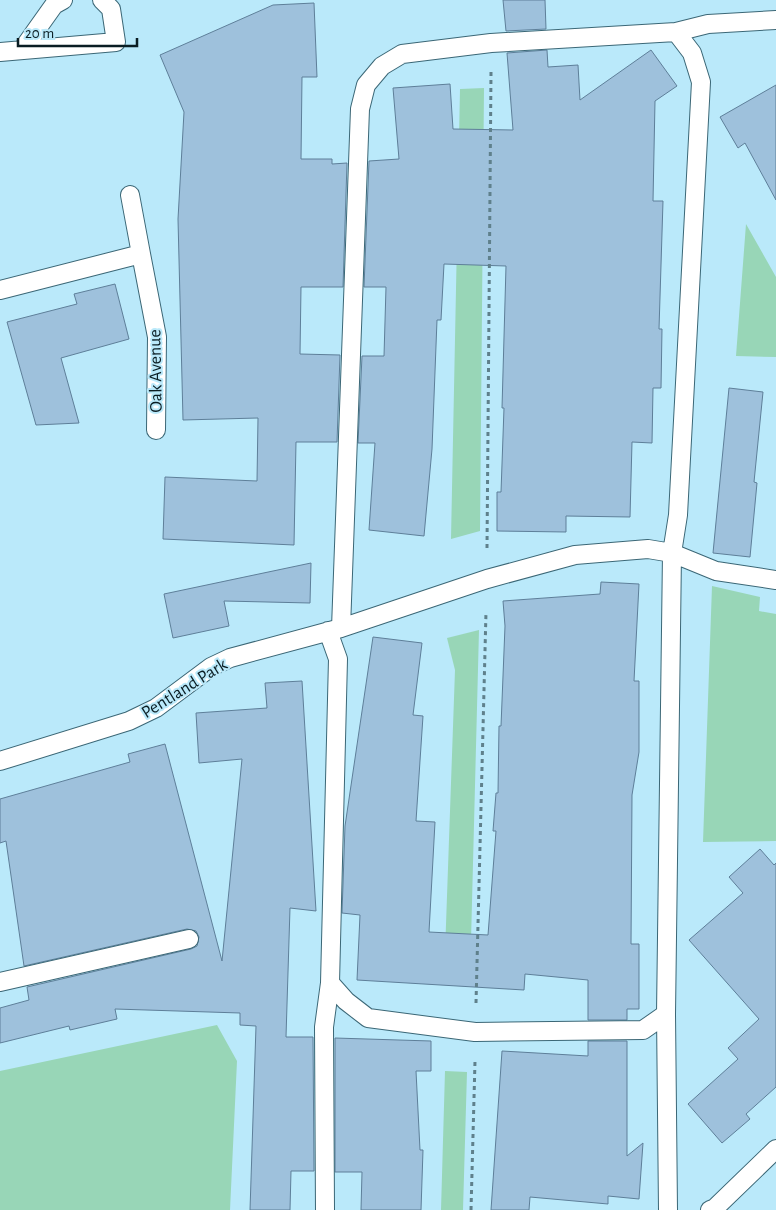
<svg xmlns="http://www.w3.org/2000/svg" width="776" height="1210" font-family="'Alegreya Sans',sans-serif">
<rect width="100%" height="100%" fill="#bae9fa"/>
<!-- green -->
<path fill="#98d6b7" d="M 484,88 L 480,531 L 451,539 L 460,89 Z
M 746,224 L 776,277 L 776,357 L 736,356 Z
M 712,586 L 760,597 L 759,611 L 776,614 L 776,841 L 703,842 Z
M 479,630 L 470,980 L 444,981 L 455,670 L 447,638 Z
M 217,1025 L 237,1061 L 230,1210 L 0,1210 L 0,1071 Z
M 445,1071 L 467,1072 L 463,1210 L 441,1210 Z"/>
<!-- building -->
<path fill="#9ec1dc" stroke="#5e7f99" d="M 503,0 L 545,0 L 546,29 L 506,31 Z
M 314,3 L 317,77 L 302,77 L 301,159 L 332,159 L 332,164 L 347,163 L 343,287 L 301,287 L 300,354 L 340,355 L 337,442 L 296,442 L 294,545 L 163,539 L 165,477 L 257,481 L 258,418 L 183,420 L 178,219 L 184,112 L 160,55 L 273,5 Z
M 547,50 L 548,67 L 578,65 L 580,100 L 651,50 L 677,86 L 655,101 L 653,201 L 663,201 L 659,329 L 662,329 L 661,388 L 653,388 L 652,443 L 632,442 L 630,517 L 566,516 L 566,532 L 497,531 L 497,492 L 501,492 L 504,408 L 502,408 L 506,266 L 444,264 L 441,320 L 437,320 L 432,449 L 424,536 L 369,530 L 375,443 L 358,443 L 362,356 L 384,356 L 386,287 L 364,287 L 369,161 L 399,159 L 393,88 L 450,84 L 453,129 L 513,130 L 507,53 Z
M 776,85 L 776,200 L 745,143 L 738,148 L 720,117 Z
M 115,284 L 129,339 L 61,358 L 79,423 L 36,425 L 7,322 L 77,304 L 74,294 Z
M 729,388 L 763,392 L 754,482 L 757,483 L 750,557 L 713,553 Z
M 311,563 L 310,603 L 224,601 L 229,626 L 173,638 L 164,594 Z
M 601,582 L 639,584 L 634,681 L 639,681 L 639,752 L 632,795 L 631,944 L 639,944 L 639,1009 L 627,1009 L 627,1020 L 588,1020 L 588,980 L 525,974 L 524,990 L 357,980 L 360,915 L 342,913 L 345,826 L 373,637 L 422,643 L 413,715 L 423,716 L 416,821 L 435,822 L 429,932 L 488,935 L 496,831 L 493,831 L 496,793 L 498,793 L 499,726 L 501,726 L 505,626 L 503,601 L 600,594 Z
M 302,681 L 316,911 L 290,908 L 286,1037 L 313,1037 L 314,1171 L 291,1171 L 290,1210 L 250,1210 L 256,1026 L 240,1025 L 240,1013 L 115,1009 L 117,1019 L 70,1030 L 69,1026 L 0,1043 L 0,1008 L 29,1000 L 27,987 L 191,949 L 197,946 L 199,937 L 196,931 L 187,929 L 24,966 L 6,841 L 0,843 L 0,799 L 130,762 L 128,754 L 165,744 L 222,961 L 242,759 L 199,763 L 196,713 L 267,708 L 265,683 Z
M 760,849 L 774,865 L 776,863 L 776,1087 L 746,1114 L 750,1119 L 722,1143 L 688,1104 L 738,1059 L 728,1048 L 759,1019 L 689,940 L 743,893 L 729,877 Z
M 335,1038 L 431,1041 L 431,1071 L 416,1071 L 420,1150 L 423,1150 L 421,1210 L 361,1210 L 362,1172 L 335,1172 Z
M 588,1041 L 627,1041 L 627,1156 L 643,1143 L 639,1199 L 608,1196 L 608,1204 L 530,1197 L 529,1210 L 491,1210 L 502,1051 L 588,1056 Z"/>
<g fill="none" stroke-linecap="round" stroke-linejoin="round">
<defs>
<path id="service" d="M 22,50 L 54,5 L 63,0
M 0,52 L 116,42 L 111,9 L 102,0
M 130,195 L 141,254
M 0,290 L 141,254 L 157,337 L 156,430
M 341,628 L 360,109 L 366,85 L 382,66 L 402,54 L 491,43 L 676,32 L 708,24 L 776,20
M 0,761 L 129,721 L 156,708 L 211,667 L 230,658 L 341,628 L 487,579 L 575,555 L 648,549 L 672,553 L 716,571 L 776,580
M 0,982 L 189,939
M 330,983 L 346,1001 L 368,1018 L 475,1032 L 643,1030 L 666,1014
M 325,1210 L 324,1027 L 330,983 L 338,659 L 328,631
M 668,1210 L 666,1014 L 672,553 L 678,515 L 701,82 L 692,53 L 676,32
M 710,1210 L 715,1208 L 776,1149"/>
</defs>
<!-- service casing -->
<use href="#service" stroke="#3b6776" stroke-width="20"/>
<!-- path -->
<path stroke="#5f808b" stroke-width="3" stroke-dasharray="4 4" stroke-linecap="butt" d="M 487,548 L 491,72
M 476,1003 L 486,612
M 471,1210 L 475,1061"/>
<!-- service -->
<use href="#service" stroke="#fff" stroke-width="18"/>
</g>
<g text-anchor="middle" stroke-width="4" stroke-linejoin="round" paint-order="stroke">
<!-- street labels -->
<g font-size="18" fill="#0a1d23" stroke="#bae9fa">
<text transform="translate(155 371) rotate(-91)" y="6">Oak Avenue</text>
<text transform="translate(184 688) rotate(-32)" y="6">Pentland Park</text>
</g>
</g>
<!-- scale -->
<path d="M18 38v8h119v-8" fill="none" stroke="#0a1d23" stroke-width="2.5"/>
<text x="25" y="38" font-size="15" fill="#0a1d23" stroke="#bae9fa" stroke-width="4" paint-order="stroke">20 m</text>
</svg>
